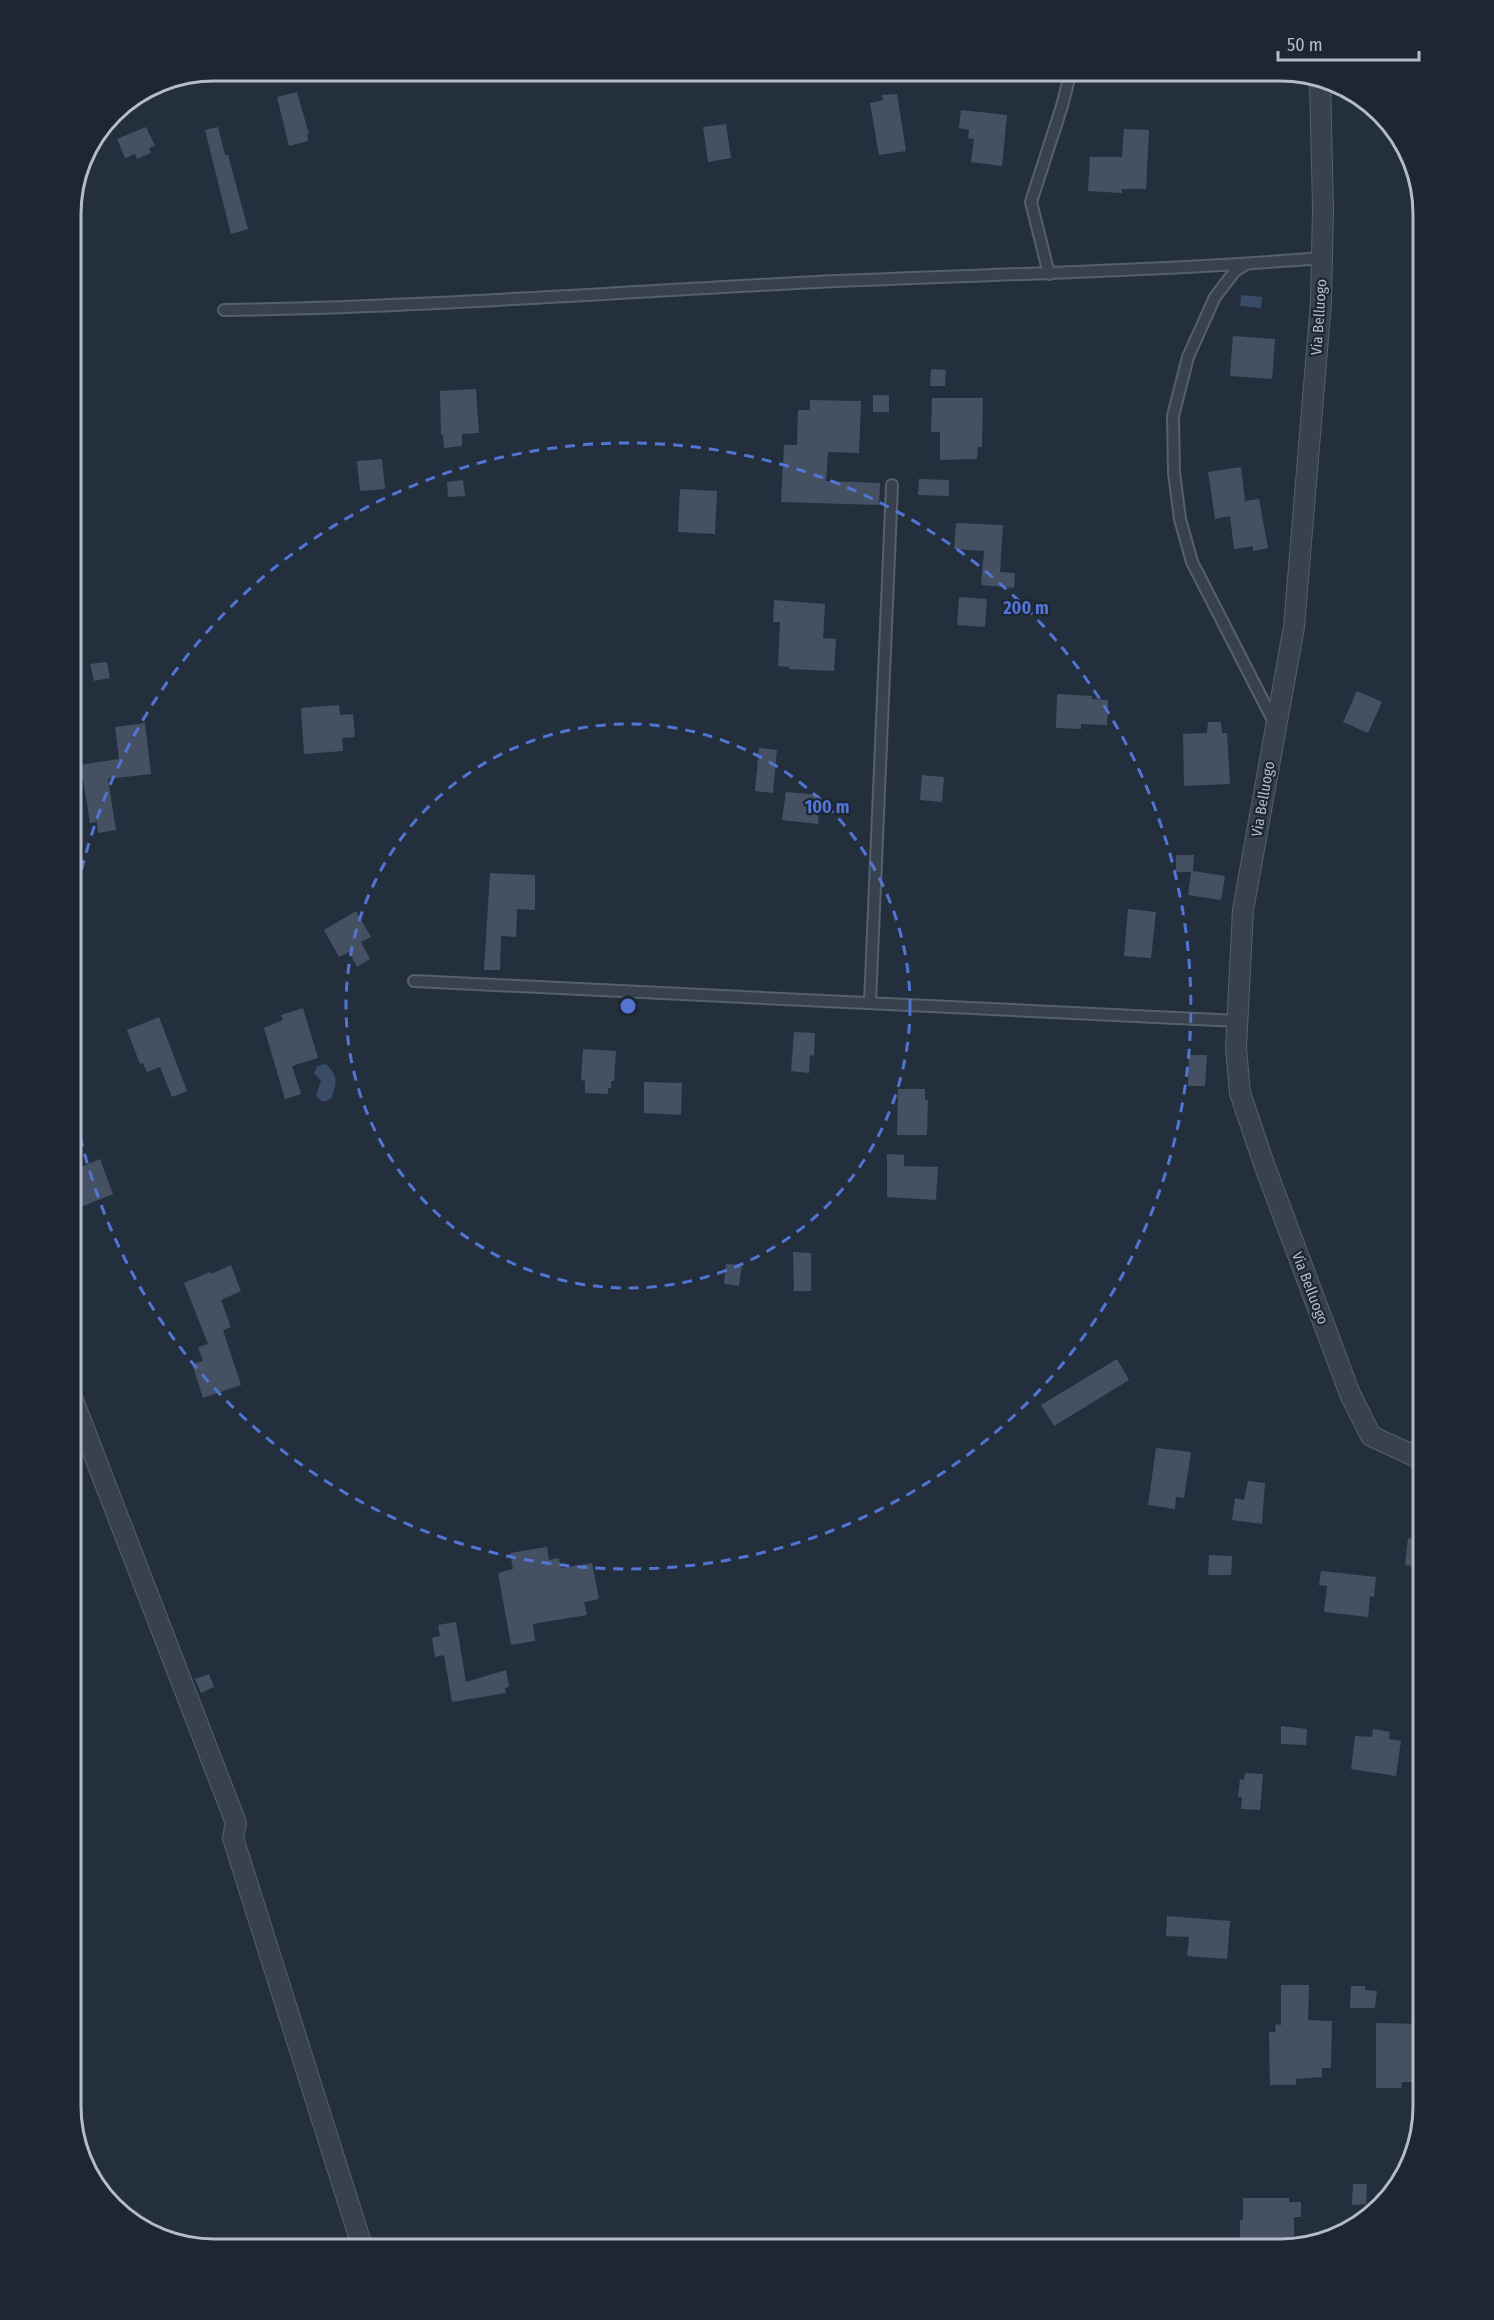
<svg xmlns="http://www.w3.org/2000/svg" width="1494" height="2320" font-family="'Fira Sans Condensed',sans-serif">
<rect width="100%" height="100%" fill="#242f3e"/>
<!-- water -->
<path fill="#394c67" d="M 1241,295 L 1262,297 L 1261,308 L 1240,306 Z
M 326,1064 C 339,1077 337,1083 331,1099 L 322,1102 L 316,1095 L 321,1081 L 314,1073 L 317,1066 Z"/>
<!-- building -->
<path fill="#455162" d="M 297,92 L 309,134 L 307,134 L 308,141 L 289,146 L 277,97 Z
M 897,94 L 906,151 L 879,155 L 870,103 L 883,100 L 882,95 Z
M 961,110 L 1007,115 L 1002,166 L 971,162 L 974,139 L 968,138 L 969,130 L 959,128 Z
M 726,124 L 731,158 L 708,162 L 703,127 Z
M 146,127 L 155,146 L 149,148 L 151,153 L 137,159 L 135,154 L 125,158 L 117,139 Z
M 218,127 L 225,155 L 228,155 L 248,229 L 231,234 L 205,130 Z
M 1124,129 L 1149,130 L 1146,189 L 1122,189 L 1122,193 L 1088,191 L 1090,157 L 1122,157 Z
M 1233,336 L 1275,339 L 1272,379 L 1230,376 Z
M 931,369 L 946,370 L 945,386 L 930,386 Z
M 476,389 L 479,433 L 462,434 L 462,446 L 444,448 L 443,435 L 441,435 L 440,391 Z
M 873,395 L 889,395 L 889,412 L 873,412 Z
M 932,398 L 983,398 L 982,447 L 978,447 L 977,459 L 940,460 L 940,432 L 931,432 Z
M 810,400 L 861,401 L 859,453 L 828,452 L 826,481 L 880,483 L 879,505 L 781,502 L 784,445 L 797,445 L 798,410 L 810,410 Z
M 382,459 L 385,489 L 360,491 L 357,461 Z
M 1241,467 L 1245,501 L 1259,499 L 1268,548 L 1253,551 L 1253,546 L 1234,549 L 1230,516 L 1215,519 L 1208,472 Z
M 919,479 L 949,480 L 949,496 L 918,495 Z
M 463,480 L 465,496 L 448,497 L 447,482 Z
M 680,489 L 717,491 L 715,534 L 678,532 Z
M 956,523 L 1003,525 L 1000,572 L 1015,573 L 1014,588 L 981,585 L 984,551 L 954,549 Z
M 959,597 L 987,599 L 985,627 L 957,625 Z
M 774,600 L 825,604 L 823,638 L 836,639 L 834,671 L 789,669 L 789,667 L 778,666 L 780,622 L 773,622 Z
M 107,662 L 110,678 L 94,681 L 90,664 Z
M 1357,691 L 1382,702 L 1368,733 L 1343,722 Z
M 1057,694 L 1092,696 L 1092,699 L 1108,700 L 1107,725 L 1081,724 L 1081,729 L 1056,728 Z
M 339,705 L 340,715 L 353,714 L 355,737 L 342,738 L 343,751 L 304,754 L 301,708 Z
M 1208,722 L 1221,722 L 1222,733 L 1227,733 L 1230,784 L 1184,786 L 1183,734 L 1207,733 Z
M 145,723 L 151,774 L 108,779 L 116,830 L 98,833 L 97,822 L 90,823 L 83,779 L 74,780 L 72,766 L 119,759 L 115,727 Z
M 759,748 L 777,750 L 773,793 L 755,791 Z
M 922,775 L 944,777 L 942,802 L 920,800 Z
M 786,792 L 820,795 L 818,824 L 782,820 Z
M 1176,855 L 1194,855 L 1193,871 L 1225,876 L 1221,900 L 1188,895 L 1191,872 L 1176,872 Z
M 490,873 L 535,875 L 535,910 L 517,909 L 516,937 L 501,936 L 500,970 L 484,970 Z
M 1128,909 L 1156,912 L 1151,958 L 1124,956 Z
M 356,911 L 371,937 L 361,942 L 370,959 L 357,967 L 349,952 L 339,957 L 324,930 Z
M 303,1008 L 318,1058 L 292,1066 L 301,1094 L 285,1099 L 264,1028 L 283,1020 L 281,1015 Z
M 159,1017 L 187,1091 L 172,1097 L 160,1067 L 147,1072 L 143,1063 L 140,1064 L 127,1030 Z
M 794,1032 L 815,1033 L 814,1056 L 810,1055 L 809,1073 L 791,1071 Z
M 583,1049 L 616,1051 L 614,1081 L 611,1081 L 611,1088 L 608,1088 L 608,1094 L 585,1093 L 585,1081 L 581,1080 Z
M 1189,1055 L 1207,1055 L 1205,1086 L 1188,1086 Z
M 644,1082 L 682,1083 L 681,1115 L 644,1113 Z
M 898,1089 L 925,1089 L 925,1100 L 928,1100 L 927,1135 L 897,1135 Z
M 887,1154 L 904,1155 L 904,1166 L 938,1167 L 936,1200 L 887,1197 Z
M 100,1159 L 113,1194 L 71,1211 L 71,1171 Z
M 793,1252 L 811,1253 L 811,1291 L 794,1291 Z
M 726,1264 L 742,1265 L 739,1286 L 724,1284 Z
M 231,1265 L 241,1291 L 221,1300 L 231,1327 L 223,1330 L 241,1385 L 203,1398 L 192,1364 L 203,1361 L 198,1347 L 208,1344 L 184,1283 L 210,1272 L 211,1274 Z
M 1117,1359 L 1129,1380 L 1054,1426 L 1041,1405 Z
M 1156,1448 L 1191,1452 L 1184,1498 L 1176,1497 L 1175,1509 L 1148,1505 Z
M 1248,1481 L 1265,1483 L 1262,1524 L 1232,1520 L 1235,1498 L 1244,1500 Z
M 1408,1538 L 1424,1540 L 1424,1567 L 1405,1565 Z
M 547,1547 L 549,1560 L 559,1558 L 561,1568 L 592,1563 L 599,1599 L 584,1602 L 587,1615 L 533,1624 L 535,1641 L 511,1645 L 498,1573 L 513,1569 L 510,1553 Z
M 1209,1555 L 1232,1556 L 1231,1575 L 1208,1575 Z
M 1321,1571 L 1376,1577 L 1374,1597 L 1370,1596 L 1368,1617 L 1324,1612 L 1327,1586 L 1319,1585 Z
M 456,1622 L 466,1682 L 506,1670 L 509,1687 L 505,1688 L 506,1693 L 452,1702 L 444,1655 L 435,1657 L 432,1638 L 440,1636 L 438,1625 Z
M 209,1674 L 214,1687 L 201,1693 L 195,1679 Z
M 1281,1726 L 1307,1729 L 1306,1745 L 1281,1744 Z
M 1373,1729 L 1390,1732 L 1389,1739 L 1401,1741 L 1396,1776 L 1351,1769 L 1355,1736 L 1372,1737 Z
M 1245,1773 L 1263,1774 L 1260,1810 L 1241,1809 L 1242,1797 L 1238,1797 L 1240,1779 L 1244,1780 Z
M 1167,1916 L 1230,1921 L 1227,1959 L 1187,1956 L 1189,1937 L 1166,1936 Z
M 1281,1985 L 1309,1985 L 1308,2020 L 1332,2021 L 1331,2068 L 1322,2068 L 1322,2077 L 1296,2079 L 1296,2085 L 1270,2085 L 1269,2032 L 1275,2032 L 1276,2024 L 1281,2025 Z
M 1351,1986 L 1365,1986 L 1365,1990 L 1377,1991 L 1375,2008 L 1350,2008 Z
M 1376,2023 L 1424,2024 L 1424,2082 L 1402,2082 L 1401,2088 L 1376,2088 Z
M 1353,2184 L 1367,2184 L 1366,2204 L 1352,2205 Z
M 1243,2198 L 1289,2198 L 1289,2202 L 1301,2202 L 1301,2217 L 1294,2217 L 1294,2246 L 1280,2250 L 1240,2249 L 1240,2220 L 1243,2220 Z"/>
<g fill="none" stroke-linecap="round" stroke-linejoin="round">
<defs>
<path id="lane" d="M 1246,264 L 1235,271 L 1215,297 L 1188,357 L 1173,416 L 1174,473 L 1180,519 L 1192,562 L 1275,724
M 1049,274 L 1031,202 L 1062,106 L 1071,71
M 224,310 C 428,307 632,291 837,281 C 999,274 1161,271 1322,258
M 414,981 L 1238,1021
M 870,1003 L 892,485"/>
<path id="street" d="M 1320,81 L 1323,209 L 1321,302 L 1294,627 L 1243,910 L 1236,1048 L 1240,1093 L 1264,1164 L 1350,1394 L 1371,1436 L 1423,1460
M 71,1395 L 236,1823 L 233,1838 L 363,2249"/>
</defs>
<!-- lane casing -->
<use href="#lane" stroke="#565f6c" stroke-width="14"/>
<!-- street casing -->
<use href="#street" stroke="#565f6c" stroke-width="22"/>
<!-- lane -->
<use href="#lane" stroke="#38414e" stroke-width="10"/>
<!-- street -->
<use href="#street" stroke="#38414e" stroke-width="20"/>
</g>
<!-- distance rings -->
<g fill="none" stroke="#5274d3" stroke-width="3" stroke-dasharray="10 8">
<circle cx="628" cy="1006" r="282"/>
<path d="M71 923A563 563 0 1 1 71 1089"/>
</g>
<g text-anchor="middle" stroke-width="4.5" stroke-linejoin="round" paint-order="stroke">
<!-- street labels -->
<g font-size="15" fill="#b4bcc9" stroke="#1d2633">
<text transform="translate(1319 317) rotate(-86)" y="5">Via Belluogo</text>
<text transform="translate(1263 799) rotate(-80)" y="5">Via Belluogo</text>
<text transform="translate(1310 1288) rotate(69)" y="5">Via Belluogo</text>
</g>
</g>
<!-- crop -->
<path d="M0 0H1494V2320H0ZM214 81H1280A133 133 0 0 1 1413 214V2106A133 133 0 0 1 1280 2239H214A133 133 0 0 1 81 2106V214A133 133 0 0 1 214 81Z" fill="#1d2633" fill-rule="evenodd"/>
<path fill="none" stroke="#b4bcc9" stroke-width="3" d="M214 81H1280A133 133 0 0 1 1413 214V2106A133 133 0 0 1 1280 2239H214A133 133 0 0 1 81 2106V214A133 133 0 0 1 214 81Z"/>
<circle cx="628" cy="1006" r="9" fill="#5274d3" stroke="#1d2633" stroke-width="3"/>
<g font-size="18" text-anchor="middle" font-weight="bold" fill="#5274d3" stroke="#1d2633" stroke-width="4.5" stroke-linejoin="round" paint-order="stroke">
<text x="1026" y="614">200 m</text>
<text x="827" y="813">100 m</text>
</g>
<!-- scale -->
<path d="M1278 51v9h141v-9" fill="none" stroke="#b4bcc9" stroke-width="3"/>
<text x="1287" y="51" font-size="18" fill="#b4bcc9" stroke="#1d2633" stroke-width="4.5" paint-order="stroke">50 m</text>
</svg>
